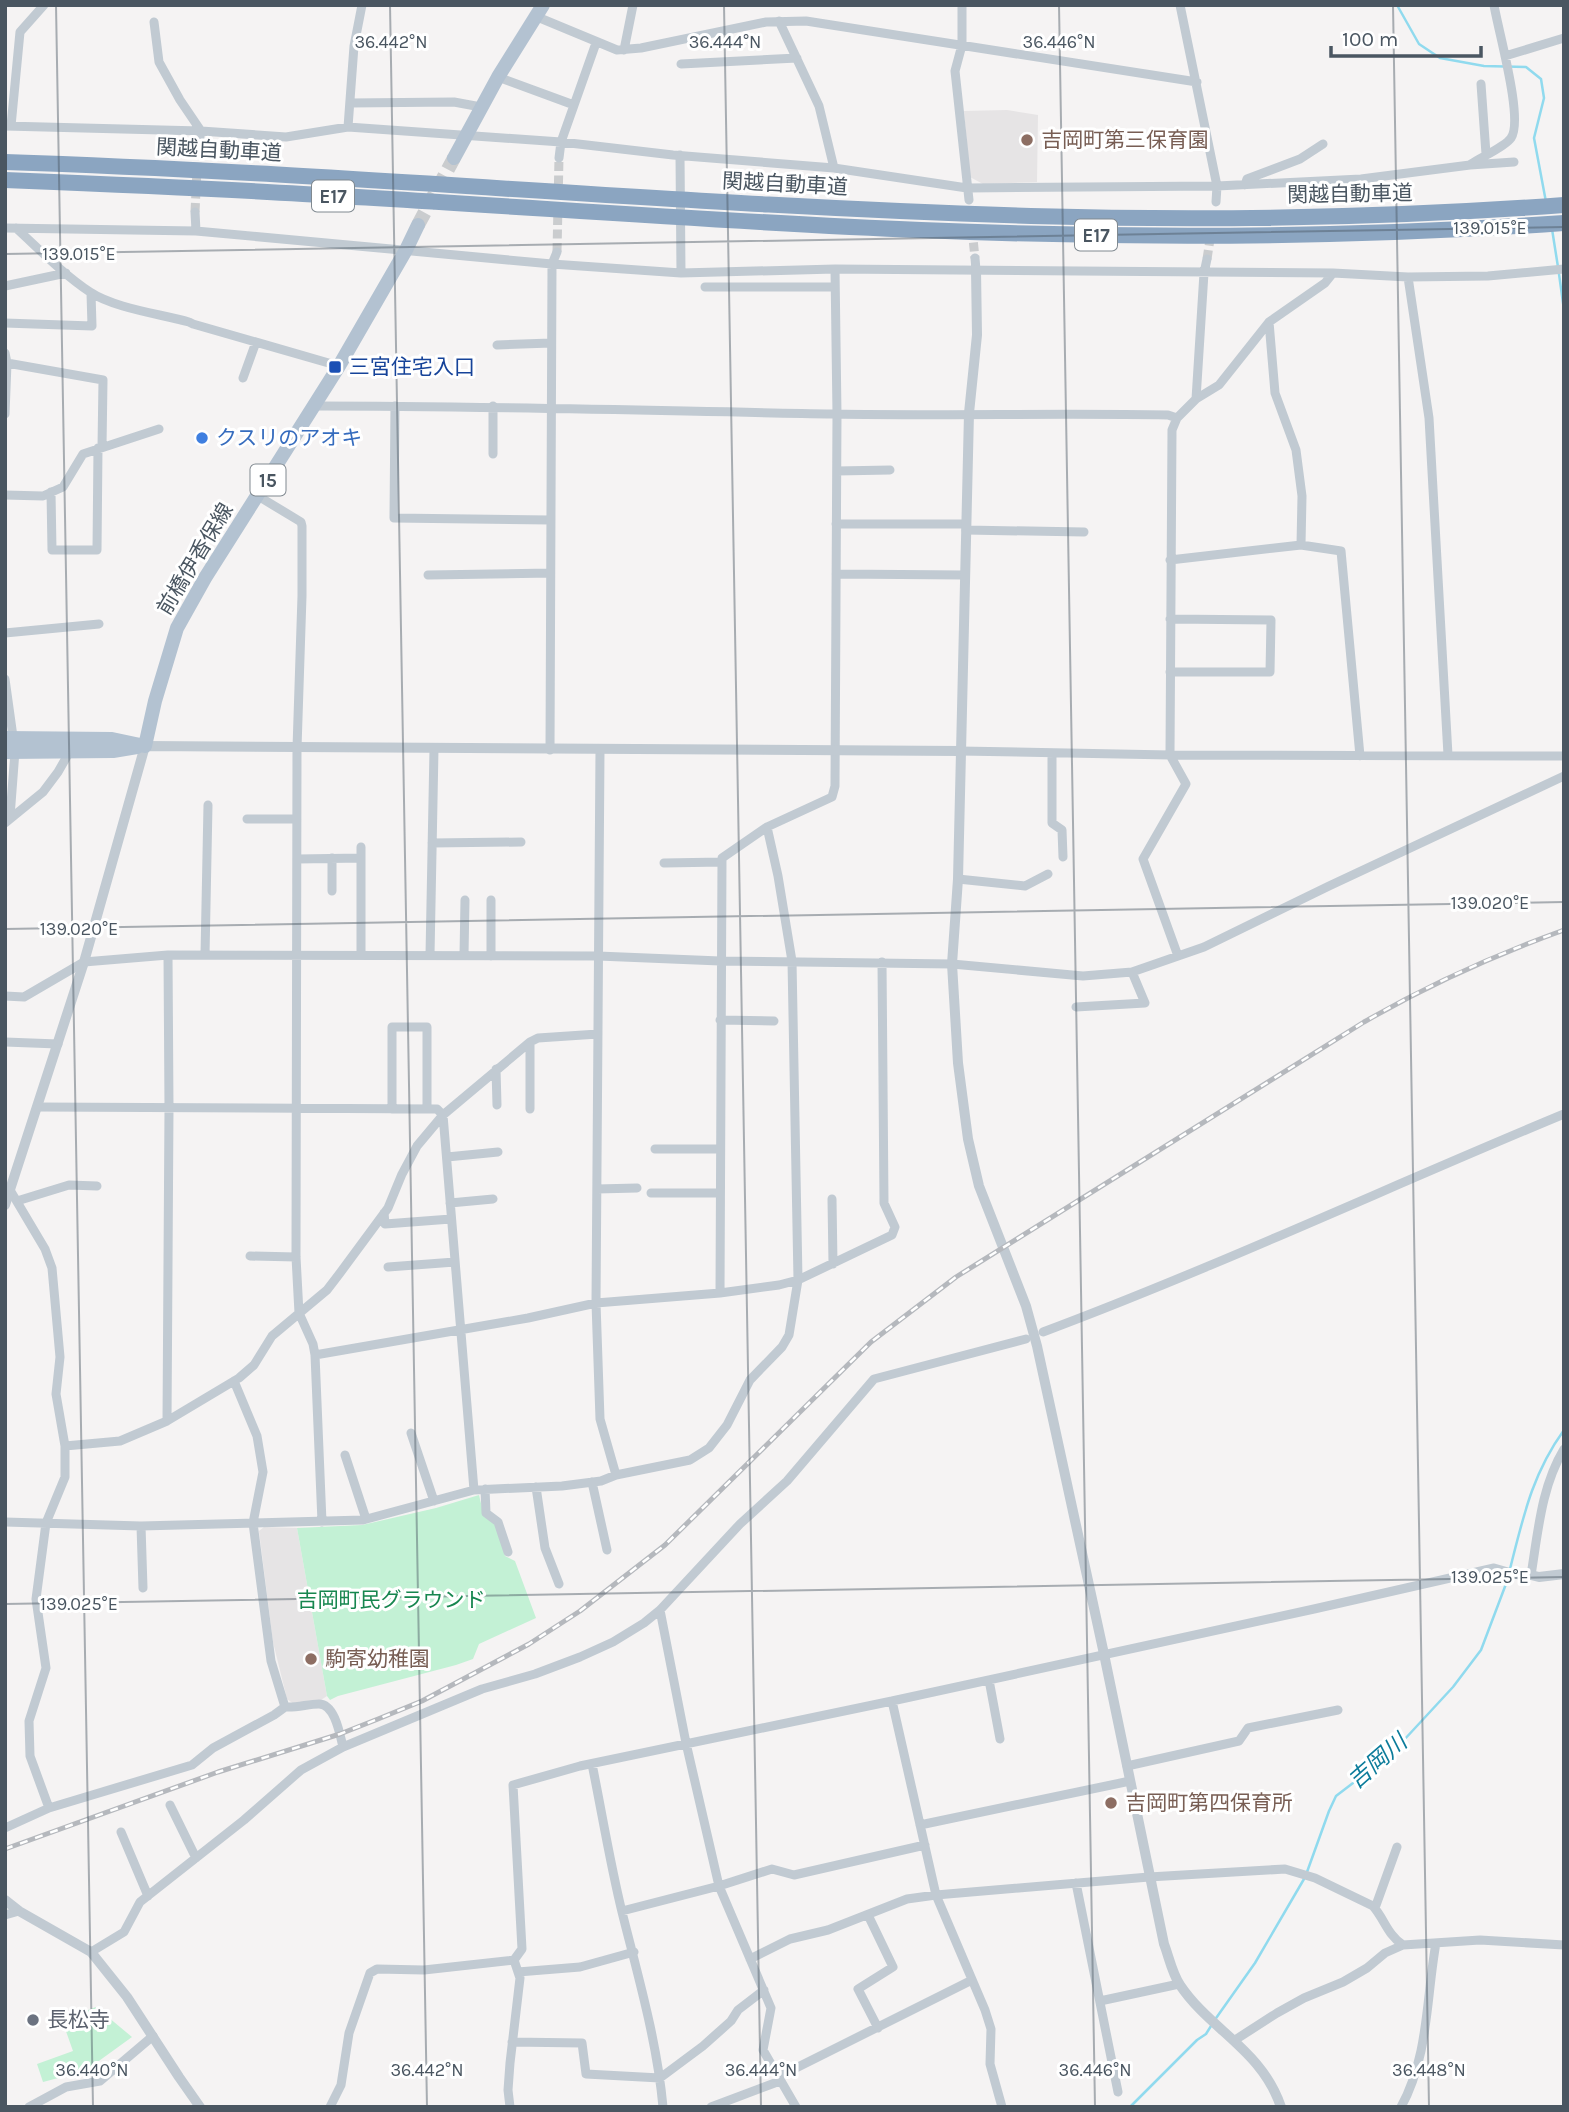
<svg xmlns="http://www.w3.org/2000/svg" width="1569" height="2112" font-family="Karla,'Noto Sans JP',sans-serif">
<rect width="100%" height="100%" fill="#f5f3f3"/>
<!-- education -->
<path fill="#e6e4e5" d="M 1007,110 L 1038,115 L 1037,182 L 983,184 L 970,177 L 964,111 Z
M 264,1527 L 297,1528 L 327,1696 L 321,1700 L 295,1705 L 287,1699 L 273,1642 L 259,1531 Z"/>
<!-- green -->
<path fill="#c3f1d5" d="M 479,1495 L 484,1516 L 496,1525 L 505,1556 L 515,1561 L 536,1618 L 479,1644 L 473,1659 L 456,1665 L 338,1696 L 330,1700 L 327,1696 L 297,1528 L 362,1525 L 436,1508 Z
M 96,2007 L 132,2037 L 85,2071 L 43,2082 L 37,2064 L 73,2051 L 62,2020 Z"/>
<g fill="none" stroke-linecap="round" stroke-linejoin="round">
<!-- stream -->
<path stroke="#90daee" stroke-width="2.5" d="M 1397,5 L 1419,44 L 1440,58 L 1484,66 L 1526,67 L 1541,79 L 1544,98 L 1534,138 L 1546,202
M 1552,229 L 1558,267
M 1559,274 L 1564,310
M 1510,1569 C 1523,1518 1532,1474 1564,1430
M 1307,1872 L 1329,1811 L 1336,1796 L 1391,1754 L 1453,1687 L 1481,1650 L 1509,1576
M 1214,2021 L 1255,1963 L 1304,1879
M 1130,2107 L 1197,2040 L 1206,2034 L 1211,2026"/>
<!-- minor-tunnel -->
<path stroke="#caccce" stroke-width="9" stroke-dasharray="9 4.5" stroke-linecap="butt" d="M 195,212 L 198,148
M 972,229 L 975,258
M 557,252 L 559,158
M 1207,259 L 1211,233"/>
<!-- primary-tunnel -->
<path stroke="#caccce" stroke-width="14" stroke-dasharray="14 7" stroke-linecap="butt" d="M 418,225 L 454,158"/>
<!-- minor -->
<path stroke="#c1cad2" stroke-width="9" d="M 962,5 L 962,45 L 955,71 L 969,200
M 1180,5 L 1217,186 L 1216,202
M 535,16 L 617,50 L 641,48 L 766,22 L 806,21 L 1197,82
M 779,21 L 819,106 L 834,168
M 154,22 L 159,62 L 180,100 L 201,131 L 198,148
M 624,50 L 633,5
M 1505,56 L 1564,38
M 681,64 L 797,58
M 498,77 L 574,105
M 1481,84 L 1486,154
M 350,103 L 454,102 L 481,107
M 5,126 L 201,131 L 286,137 L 348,127 L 561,142 L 673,155 L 834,168 L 967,188 L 1217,186 L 1361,179 L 1470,165 L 1514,162
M 11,126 L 20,32 L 44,5
M 348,127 L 354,46 L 362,5
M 680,155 L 681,273
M 559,158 L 561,142 L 596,43
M 1471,164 C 1481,157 1505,147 1511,138 C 1524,120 1498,30 1494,5
M 1245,185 L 1247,179 L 1300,159 L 1323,144
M 195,212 L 196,231
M 5,228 L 196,231 L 552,264 L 681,273 L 835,269 L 1079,271 L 1333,273 L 1408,277 L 1488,276 L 1564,269
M 16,228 C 40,250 63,274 90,292 C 114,308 160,314 189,322 L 193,324 L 339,366
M 975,258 L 976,270
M 1408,277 L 1429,418 L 1448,755
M 5,286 L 66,273
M 705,287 L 835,287
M 1269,322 L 1275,393 L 1296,450 L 1302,496 L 1301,545 L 1341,551 L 1360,756
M 5,323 L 92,326 L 91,293
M 497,345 L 551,343
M 5,353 L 7,363 L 5,414
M 7,363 L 103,380 L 102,447
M 243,378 L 256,342
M 1196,399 L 1219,385 L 1269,322 L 1325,283 L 1333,273
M 315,406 C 488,406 661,411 834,414 C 945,416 1056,413 1168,415 L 1177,418
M 395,406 L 394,518 L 550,520
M 493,454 L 493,406
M 837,471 L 890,470
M 51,492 L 52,550 L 97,550 L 98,448
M 5,495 L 43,496 L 63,487 L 83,454 L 159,429
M 258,496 L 301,522 L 302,526 L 302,596 L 297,748 L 296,1257 L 299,1313 L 313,1344 L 315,1355 L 322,1522
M 836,524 L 966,524
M 966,530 L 1084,532
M 1170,560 L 1301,545
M 836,574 L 965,575
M 428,575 L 550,573
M 1170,619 L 1271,620 L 1270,672 L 1170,672
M 5,633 L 99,624
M 5,679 L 15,751 L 10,817
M 550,750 L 552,264 L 557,252
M 600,750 L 596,1303 L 600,1419 L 616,1475
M 960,751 L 1170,755 L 1564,756
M 1052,753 L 1052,823 L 1062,830 L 1063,857
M 247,819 L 297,819
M 5,823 L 43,792 L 58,772 L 70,751
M 432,843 L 521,842
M 298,859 L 361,858
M 664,863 L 722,862
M 958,879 L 1025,886 L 1048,874
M 332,891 L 332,858
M 491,900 L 491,956
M 205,955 L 208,805
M 361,955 L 361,847
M 430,955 L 434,749
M 464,955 L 465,900
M 1178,956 L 1143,859 L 1186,784 L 1170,755 L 1172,430 L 1177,418 L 1196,399 L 1204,273 L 1207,259
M 5,996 L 24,997 L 84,962 L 168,955 L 598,956 L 720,961 L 952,964 L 1083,976 L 1132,972 L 1204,947 L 1329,886 L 1564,776
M 1076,1007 L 1145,1003 L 1132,972
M 720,1020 L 774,1021
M 5,1042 L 58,1044
M 530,1042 L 530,1109
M 496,1069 L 497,1105
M 37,1107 L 437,1109 L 443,1115
M 392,1109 L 392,1027 L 427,1027 L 427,1109
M 443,1115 L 474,1490
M 655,1149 L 719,1149
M 447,1157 L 498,1152
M 597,1189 L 637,1188
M 10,1190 L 45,1249 L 52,1268 L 60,1357 L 56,1394 L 65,1446 L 65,1477 L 46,1523 L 36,1599 L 46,1668 L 29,1721 L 30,1756 L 49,1808 L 192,1765 L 213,1748 L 274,1715 L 285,1707 C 297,1708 308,1704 319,1704 C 335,1704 340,1735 343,1747
M 651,1193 L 719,1193
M 832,1199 L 833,1264
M 17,1201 L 69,1185 L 97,1186
M 450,1203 L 493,1199
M 384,1213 L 385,1224 L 451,1219
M 250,1256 L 296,1257
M 388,1267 L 455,1262
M 720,1293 L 722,858 L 767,827 L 832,797 L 835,786 L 837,414 L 835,269
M 1043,1332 C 1219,1266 1390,1186 1564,1114
M 315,1355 L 528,1318 L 596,1303 L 720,1293 L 779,1285 L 798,1280 L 892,1235 L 895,1227 L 884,1203 L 882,962
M 234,1381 L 257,1436 L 263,1472 L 253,1523 L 271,1661 L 285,1707
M 167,1421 L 169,1108 L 168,955
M 411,1433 L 434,1501
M 65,1446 L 120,1441 L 167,1421 L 239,1378 L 254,1365 L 272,1336 L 327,1290 L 340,1273 L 388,1208 L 402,1174 L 417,1146 L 443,1115 L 530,1042 L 538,1038 L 598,1034
M 345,1455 L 366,1519
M 592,1482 L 607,1550
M 536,1487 L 545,1548 L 559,1584
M 485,1489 L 486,1513 L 498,1522 L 508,1552
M 5,1522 L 141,1526 L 363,1520 L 474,1490 L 562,1486 L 601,1481 L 616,1475 L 690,1460 L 709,1448 L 727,1425 L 750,1380 L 782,1347 L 789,1335 L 798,1280 L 792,961 L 778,876 L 767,827
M 141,1526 L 143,1588
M 1531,1575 C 1538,1533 1541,1487 1564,1449
M 660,1610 L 686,1743 L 719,1886 L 771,2008 L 763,2050 L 796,2107
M 989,1680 L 1000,1739
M 892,1701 L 936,1895 L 985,2010 L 991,2029 L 990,2064 L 1002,2107
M 592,1764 C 602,1813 610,1863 622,1912 C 638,1976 657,2041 663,2107
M 1127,1766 L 1239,1741 L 1248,1728 L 1338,1710
M 170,1805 L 196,1858
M 920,1825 L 1130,1781
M 5,1828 L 49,1808
M 121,1832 L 148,1896
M 1076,1883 L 1118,2092
M 1375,1908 L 1397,1847
M 622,1911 L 719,1886 L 772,1869 L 794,1875 L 925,1845
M 5,1915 L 19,1911
M 868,1915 L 893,1967 L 858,1989 L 878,2028
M 91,1952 L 124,1932 L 140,1902 L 244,1820 L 301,1770 L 343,1747 L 482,1689 L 535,1674 L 580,1657 L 613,1642 L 644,1623 L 660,1610 L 740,1524 L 787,1481 L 874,1379 L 1026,1339
M 750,1959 L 790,1939 L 828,1930 L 907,1899 L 936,1895 L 1149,1877 L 1285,1869 L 1315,1878 L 1373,1906 C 1385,1920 1387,1934 1403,1945
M 518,1972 L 580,1967 L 634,1952
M 1100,2001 L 1179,1984
M 1235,2040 L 1277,2013 L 1304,1998 L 1343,1982 L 1367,1968 L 1385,1953 L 1403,1945 L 1480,1940 L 1564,1945
M 512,2042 L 582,2043 L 586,2074 L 660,2078 L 703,2046 L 731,2021 L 738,2010 L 764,1990
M 778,2077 L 972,1980
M 29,2107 L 66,2087 L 100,2081 L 153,2036
M 330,2107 L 341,2085 L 349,2033 L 370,1973 L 377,1969 L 424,1970 L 514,1960 L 522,1949 L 513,1785 L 580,1766 L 892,1701 L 1314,1609 L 1494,1568 L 1522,1576
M 510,2107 L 508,2090 L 510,2063 L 520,1978 L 514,1960
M 711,2107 L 780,2081
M 1401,2107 C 1429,2056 1426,1998 1436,1943"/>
<!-- tertiary -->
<path stroke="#c1cad2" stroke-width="10" d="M 976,270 L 977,335 L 969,413 L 958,879 L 952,964 L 958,1063 L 968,1139 L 979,1186 L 1026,1306 L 1037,1346 L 1104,1654 L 1164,1944 C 1169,1957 1172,1973 1180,1985 C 1210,2030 1262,2050 1281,2107
M 5,1205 L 84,962 L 145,746 L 960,751
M 1522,1576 L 1527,1574 L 1539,1577 L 1564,1574
M 5,1900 L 19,1911 L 91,1952 L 127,1997 L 179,2077 L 200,2107"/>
<!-- primary -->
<path stroke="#b3c2d1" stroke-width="14" d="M 454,158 L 498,77 L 543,5
M 5,738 L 112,739 L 145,746
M 145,746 L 155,701 L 177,628 L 205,578 L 339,366 L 406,250 L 418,225
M 5,752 L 113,751 L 137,747"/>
<!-- motorway -->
<path stroke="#8ba5c1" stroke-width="16" d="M 5,162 C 347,173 689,206 1031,216 C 1208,221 1387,218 1564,205
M 5,180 C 104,184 204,188 303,194 C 509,205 715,222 921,230 C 1135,239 1350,238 1564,223"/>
<defs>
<path id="rail" d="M 5,1849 L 218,1772 L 340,1734 L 378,1719 L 422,1701 L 529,1644 L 580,1611 L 665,1545 L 871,1342 L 956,1277 L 1364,1022 C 1430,984 1492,956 1564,930"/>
</defs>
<!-- rail casing -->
<use href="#rail" stroke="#b5b8bd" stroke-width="5"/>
<!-- rail -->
<use href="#rail" stroke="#fff" stroke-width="2.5" stroke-dasharray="8" stroke-linecap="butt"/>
</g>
<!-- ticks -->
<path fill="none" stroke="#4a5661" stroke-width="2" stroke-opacity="0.45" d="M 56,5 L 93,2107M 390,5 L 427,2107M 724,5 L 761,2107M 1059,5 L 1095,2107M 1393,5 L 1429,2107M 5,254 L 1564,227M 5,929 L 1564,902M 5,1604 L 1564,1577"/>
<!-- markers -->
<g fill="#8d6e63" stroke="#fff" stroke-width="2.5">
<circle cx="1027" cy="140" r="7"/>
<circle cx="311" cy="1659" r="7"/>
<circle cx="1111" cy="1803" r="7"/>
</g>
<rect fill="#1a4fb4" stroke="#fff" stroke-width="2.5" x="328" y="360" width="14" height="14" rx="3.5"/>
<circle fill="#3f7fe0" stroke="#fff" stroke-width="2.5" cx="202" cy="438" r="7"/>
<circle fill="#6b7280" stroke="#fff" stroke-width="2.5" cx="33" cy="2020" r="7"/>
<g text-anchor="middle" stroke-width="6" stroke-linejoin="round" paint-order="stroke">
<!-- shield labels -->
<g fill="#fff" stroke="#808990" stroke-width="2">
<rect x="312" y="180.5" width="42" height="31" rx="5"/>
<rect x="1075" y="219.5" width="42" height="31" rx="5"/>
<rect x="250.5" y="464.5" width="35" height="31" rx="5"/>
</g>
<g font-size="19" font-weight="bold" fill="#4a5661">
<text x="333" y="203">E17</text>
<text x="1096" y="242">E17</text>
<text x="268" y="487">15</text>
</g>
<!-- education labels -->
<g font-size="21" fill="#785e54" stroke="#fff" text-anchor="start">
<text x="1041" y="147">吉岡町第三保育園</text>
<text x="325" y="1666">駒寄幼稚園</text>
<text x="1125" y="1810">吉岡町第四保育所</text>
</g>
<!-- street labels -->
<g font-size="21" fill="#4a5661" stroke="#fff">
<text transform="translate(219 150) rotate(3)" y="7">関越自動車道</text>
<text transform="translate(785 184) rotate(3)" y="7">関越自動車道</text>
<text transform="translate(1350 194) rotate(-1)" y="7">関越自動車道</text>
<text transform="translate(195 559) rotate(-59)" y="7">前橋伊香保線</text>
</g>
<!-- transit labels -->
<g font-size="21" fill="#164399" stroke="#fff" text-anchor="start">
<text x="349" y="374">三宮住宅入口</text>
</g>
<!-- shop labels -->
<g font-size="21" fill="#366cbe" stroke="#fff" text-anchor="start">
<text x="216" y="445">クスリのアオキ</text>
</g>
<!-- park labels -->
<g font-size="21" fill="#17864f" stroke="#fff">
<text x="391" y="1607">吉岡町民グラウンド</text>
</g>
<!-- worship labels -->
<g font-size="21" fill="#5b616d" stroke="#fff" text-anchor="start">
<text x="47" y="2027">長松寺</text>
</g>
<!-- water labels -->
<g font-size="23" font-style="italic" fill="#0c7c9b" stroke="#fff">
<text transform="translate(1377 1761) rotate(-41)" y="8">吉岡川</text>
</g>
</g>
<g font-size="18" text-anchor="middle" fill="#4a5661" stroke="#fff" stroke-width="6" stroke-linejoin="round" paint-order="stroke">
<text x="391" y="48">36.442°N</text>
<text x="725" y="48">36.444°N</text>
<text x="1059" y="48">36.446°N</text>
<text x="1490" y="234">139.015°E</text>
<text x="79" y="260">139.015°E</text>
<text x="1490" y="909">139.020°E</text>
<text x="79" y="935">139.020°E</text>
<text x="1490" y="1583">139.025°E</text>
<text x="79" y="1610">139.025°E</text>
<text x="92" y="2076">36.440°N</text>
<text x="427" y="2076">36.442°N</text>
<text x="761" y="2076">36.444°N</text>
<text x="1095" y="2076">36.446°N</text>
<text x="1429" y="2076">36.448°N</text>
</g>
<!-- border -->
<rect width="1569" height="2112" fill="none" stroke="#4a5661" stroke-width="14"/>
<!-- scale -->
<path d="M1331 46v10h150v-10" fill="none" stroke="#4a5661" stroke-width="3.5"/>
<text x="1342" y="46" font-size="21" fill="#4a5661" stroke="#ffffff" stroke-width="5" paint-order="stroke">100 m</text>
</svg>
